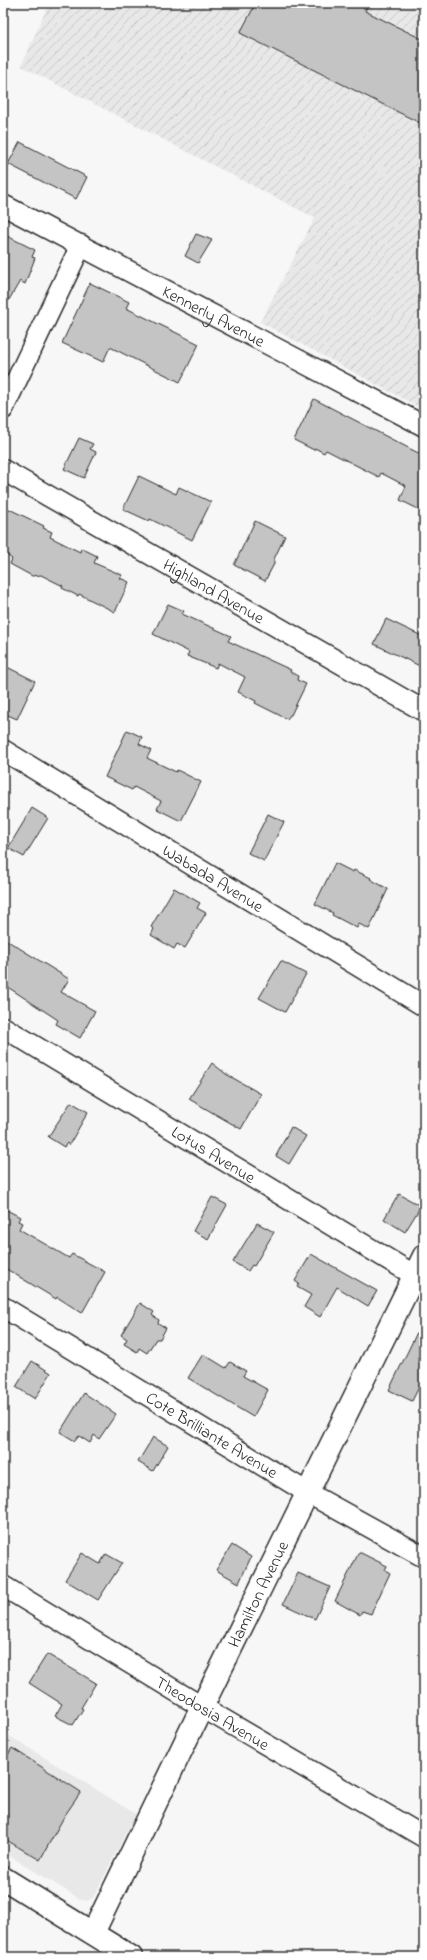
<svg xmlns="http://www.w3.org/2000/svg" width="427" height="1960" font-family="'Indie Flower',sans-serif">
<defs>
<pattern id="industrial-furrows" width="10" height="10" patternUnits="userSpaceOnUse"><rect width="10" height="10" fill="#e8e8e8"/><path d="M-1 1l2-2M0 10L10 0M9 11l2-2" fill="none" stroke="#c7c7c7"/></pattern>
</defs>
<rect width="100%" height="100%" fill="#f7f7f7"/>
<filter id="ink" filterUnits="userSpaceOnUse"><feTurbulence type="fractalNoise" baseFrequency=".025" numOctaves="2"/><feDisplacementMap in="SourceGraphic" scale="8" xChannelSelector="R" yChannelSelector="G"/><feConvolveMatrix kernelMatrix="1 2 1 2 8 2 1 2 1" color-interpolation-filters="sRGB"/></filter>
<g filter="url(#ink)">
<!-- built -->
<path fill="#e8e8e8" d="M 3,1732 L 136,1814 L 93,1898 L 87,1901 L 80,1899 L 3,1852 Z"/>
<!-- industrial -->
<path fill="url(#industrial-furrows)" d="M 49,3 L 424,3 L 424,410 L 260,322 L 315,218 L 21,66 Z"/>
<!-- building -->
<path fill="#c4c4c4" stroke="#2b2b2b" d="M 256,3 L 369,3 L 365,11 L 424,40 L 424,125 L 240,33 Z
M 20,142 L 87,177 L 76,199 L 8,164 Z
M 3,234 L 35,250 L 32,257 L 35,258 L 25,284 L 20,281 L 3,310 Z
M 196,234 L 212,240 L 198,263 L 185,256 Z
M 90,283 L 129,302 L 126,308 L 199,344 L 180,382 L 110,347 L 103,362 L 62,343 Z
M 314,399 L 424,456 L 424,512 L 400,500 L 406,486 L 381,473 L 379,477 L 326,450 L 324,453 L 315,448 L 314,450 L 294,440 Z
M 79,438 L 93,444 L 90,449 L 96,452 L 84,478 L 64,469 Z
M 139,476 L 176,494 L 179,487 L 211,502 L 192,540 L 150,519 L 149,521 L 123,509 Z
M 3,506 L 44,526 L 43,528 L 52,532 L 50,537 L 80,552 L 81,548 L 97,556 L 94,563 L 122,575 L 120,578 L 129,582 L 115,612 L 79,594 L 78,596 L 62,588 L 63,586 L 41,575 L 32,576 L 10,564 L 12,559 L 3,552 Z
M 255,521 L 285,536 L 274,559 L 274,564 L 265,581 L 234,565 Z
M 168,604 L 184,611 L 182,614 L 231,636 L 228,641 L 291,670 L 290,672 L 298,676 L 297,680 L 306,684 L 291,715 L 290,715 L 287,719 L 255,703 L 256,701 L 238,692 L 245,677 L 218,663 L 216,668 L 187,656 L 189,652 L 153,634 Z
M 386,619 L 424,637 L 424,668 L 374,644 Z
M 3,665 L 35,681 L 17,719 L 3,713 Z
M 127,730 L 142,737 L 139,744 L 151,750 L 147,758 L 176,772 L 177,770 L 201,782 L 181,821 L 157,809 L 161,801 L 134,787 L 132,790 L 105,777 Z
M 32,808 L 48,818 L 24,857 L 8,848 Z
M 268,814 L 284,822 L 264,861 L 248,853 Z
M 335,863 L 353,872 L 354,870 L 371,878 L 370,879 L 388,889 L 369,929 L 359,924 L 357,928 L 332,915 L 333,913 L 315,904 Z
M 174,888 L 200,903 L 197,908 L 206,913 L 185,948 L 177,944 L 174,949 L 151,935 L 154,929 L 151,927 Z
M 3,938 L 69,979 L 61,992 L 95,1011 L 80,1038 L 56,1024 L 58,1020 L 3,984 Z
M 281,961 L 306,974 L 285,1012 L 259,998 Z
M 212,1063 L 226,1074 L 261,1094 L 241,1129 L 189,1099 Z
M 71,1102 L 88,1112 L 69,1145 L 67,1143 L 64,1147 L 48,1137 Z
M 291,1127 L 306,1136 L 289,1164 L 276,1156 Z
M 399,1194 L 421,1206 L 405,1232 L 384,1219 Z
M 212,1197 L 227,1205 L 208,1239 L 193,1231 Z
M 3,1208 L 20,1217 L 18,1221 L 22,1223 L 19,1229 L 69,1258 L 72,1254 L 105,1272 L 82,1313 L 57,1297 L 56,1299 L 3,1267 Z
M 257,1223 L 274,1232 L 254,1266 L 252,1265 L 248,1271 L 233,1262 Z
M 311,1254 L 377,1291 L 368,1306 L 337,1287 L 320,1317 L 304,1307 L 311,1295 L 297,1287 L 299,1284 L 295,1281 Z
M 140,1303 L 154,1312 L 152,1315 L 159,1320 L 158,1323 L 166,1328 L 160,1339 L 156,1339 L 147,1353 L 139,1348 L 137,1352 L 124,1344 L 127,1339 L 121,1335 Z
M 424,1318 L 424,1377 L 412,1401 L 389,1390 Z
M 203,1354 L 226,1368 L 230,1362 L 246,1371 L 243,1376 L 268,1390 L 253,1417 L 188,1378 Z
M 32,1361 L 51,1373 L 35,1399 L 16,1387 Z
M 84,1393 L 116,1414 L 99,1439 L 94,1435 L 90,1443 L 79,1436 L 75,1441 L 60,1432 Z
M 153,1437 L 168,1446 L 153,1471 L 138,1462 Z
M 232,1545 L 251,1557 L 239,1583 L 216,1570 Z
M 359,1552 L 387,1566 L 385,1570 L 390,1573 L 371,1614 L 362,1611 L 360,1615 L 335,1601 Z
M 82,1553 L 100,1564 L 106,1554 L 122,1563 L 98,1600 L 65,1580 Z
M 298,1573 L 330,1587 L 315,1619 L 283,1604 Z
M 47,1654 L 96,1683 L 81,1708 L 83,1709 L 73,1725 L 55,1716 L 62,1704 L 29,1683 Z
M 12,1748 L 81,1792 L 65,1815 L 40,1860 L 3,1838 L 3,1763 Z"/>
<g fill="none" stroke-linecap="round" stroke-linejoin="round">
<defs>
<g id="street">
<path id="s1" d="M 3,205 L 424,426"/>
<path d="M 3,409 L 81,245"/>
<path id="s2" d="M 3,470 L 424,711"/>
<path id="s3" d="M 3,750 L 424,1006"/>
<path id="s4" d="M 3,1027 L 424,1281"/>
<path id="s5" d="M 3,1307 L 308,1493 L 424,1557"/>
<path id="s6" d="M 3,1586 L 202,1707 L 424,1837"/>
</g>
<g id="secondary">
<path d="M 3,1878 L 131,1957"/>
<path id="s7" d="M 93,1933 L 202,1707 L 424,1256"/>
</g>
</defs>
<!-- street casing -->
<use href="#street" stroke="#2b2b2b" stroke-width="23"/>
<!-- secondary casing -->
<use href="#secondary" stroke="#2b2b2b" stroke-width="25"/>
<!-- street -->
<use href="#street" stroke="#fff" stroke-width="20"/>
<!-- secondary -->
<use href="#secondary" stroke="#fff" stroke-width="22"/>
</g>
</g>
<g text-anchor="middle" stroke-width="3.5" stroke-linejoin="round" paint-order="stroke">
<!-- street labels -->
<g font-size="17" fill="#2b2b2b" stroke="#fff">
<text dy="6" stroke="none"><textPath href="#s1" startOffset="238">Kennerly Avenue</textPath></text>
<text dy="6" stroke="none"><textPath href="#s2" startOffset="243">Highland Avenue</textPath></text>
<text dy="6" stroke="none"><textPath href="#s3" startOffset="246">Wabada Avenue</textPath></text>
<text dy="6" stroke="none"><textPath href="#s4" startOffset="246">Lotus Avenue</textPath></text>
<text dy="6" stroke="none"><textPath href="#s5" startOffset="245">Cote Brilliante Avenue</textPath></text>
<text dy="6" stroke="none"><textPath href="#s7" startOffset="377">Hamilton Avenue</textPath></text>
<text dy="6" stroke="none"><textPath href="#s6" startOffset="245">Theodosia Avenue</textPath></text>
</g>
</g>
<!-- margin -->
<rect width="427" height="1960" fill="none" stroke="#fff" stroke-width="16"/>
<rect x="8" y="8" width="411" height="1944" fill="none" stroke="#2b2b2b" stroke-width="1.5" filter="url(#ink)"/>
</svg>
